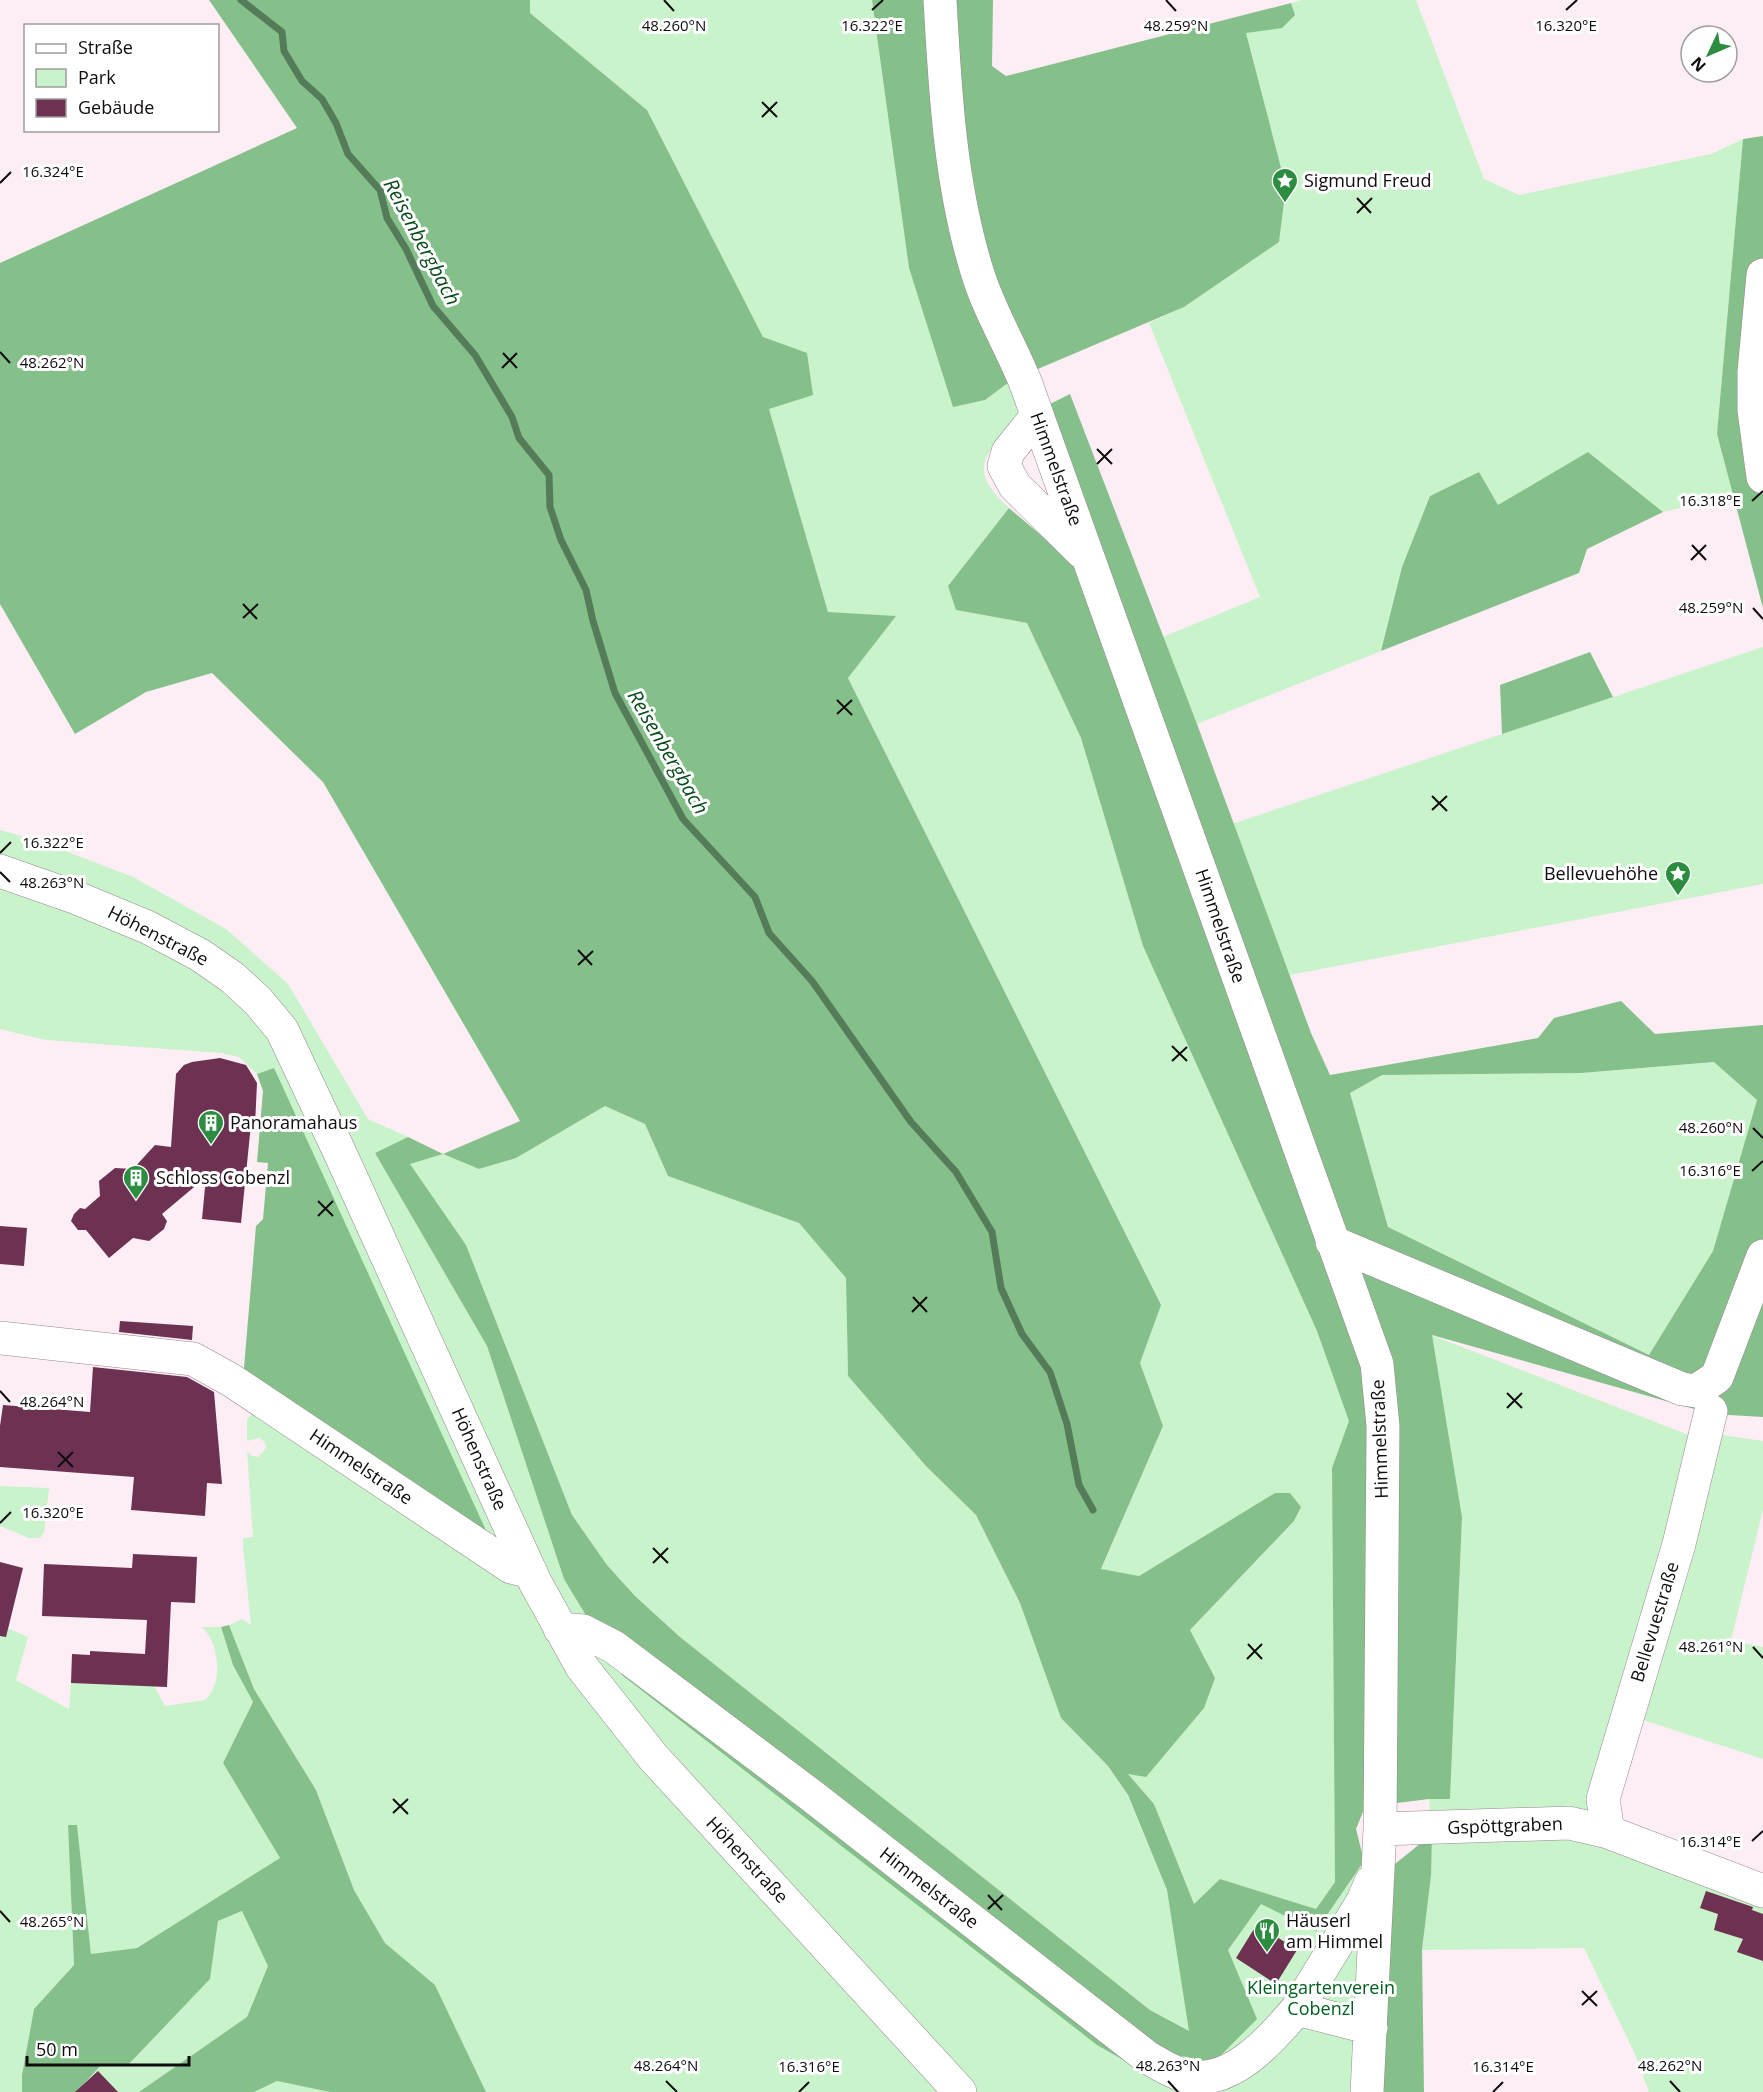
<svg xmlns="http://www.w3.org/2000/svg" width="1763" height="2092" font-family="'Open Sans',sans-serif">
<rect width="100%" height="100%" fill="#fdeef5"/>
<!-- green -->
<path fill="#c8f3cb" d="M 530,0 L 872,0 L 909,268 L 953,406 L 985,400 L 1012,380 L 1019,414 C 992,452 961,464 1009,508 L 948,586 L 956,610 L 1027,623 L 1081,738 L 1143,946 L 1317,1331 L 1350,1421 L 1332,1468 L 1335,1882 L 1316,1909 L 1220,1879 L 1194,1904 L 1154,1804 L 1127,1773 L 1215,1678 L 1190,1630 L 1294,1521 L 1301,1507 L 1275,1493 L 1139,1576 L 1101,1570 L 1163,1426 L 1140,1363 L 1160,1305 L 848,678 L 895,617 L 828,613 L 769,409 L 763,337 L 647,110 L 530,13 Z
M 1302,0 L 1416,0 L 1484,179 L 1519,195 L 1711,154 L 1743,139 L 1717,434 L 1735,495 L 1663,512 L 1588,452 L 1498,506 L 1479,472 L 1430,496 L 1402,567 L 1381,651 L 1197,724 L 1163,637 L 1260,597 L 1149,323 L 1184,307 L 1279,242 L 1286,187 L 1245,32 L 1295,15 L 1291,3 Z
M 1763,647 L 1763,884 L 1290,975 L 1232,824 Z
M 0,830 L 42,842 L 133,877 L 226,929 L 288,984 L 368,1119 L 408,1137 L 375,1153 L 487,1346 L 564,1579 L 1170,2054 L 1214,2061 L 1228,1950 L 1261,1903 L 1316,1931 L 1364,1861 L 1395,1864 L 1383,2092 L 486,2092 L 435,1985 L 385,1943 L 354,1890 L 316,1790 L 254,1689 L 229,1625 L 242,1619 L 251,1625 L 243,1546 L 243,1538 L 253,1537 L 247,1451 L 252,1456 L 258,1457 L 266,1448 L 265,1442 L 259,1438 L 247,1441 L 247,1420 L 252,1413 L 275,1068 L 257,1074 L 239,1057 L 221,1053 L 46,1040 L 0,1029 Z
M 1715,1062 L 1757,1100 L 1713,1251 L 1649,1355 L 1388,1227 L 1350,1093 L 1382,1075 L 1581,1073 Z
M 605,1106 L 645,1124 L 668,1176 L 799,1223 L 846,1278 L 848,1376 L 926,1466 L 976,1515 L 1020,1603 L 1061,1718 L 1108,1766 L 1127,1794 L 1167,1890 L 1190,2032 L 1150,2010 L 680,1637 L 635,1596 L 607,1565 L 572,1515 L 466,1245 L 409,1164 L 443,1154 L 479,1169 L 516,1158 Z
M 1431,1335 L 1712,1444 L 1716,1434 L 1763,1441 L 1763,1510 L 1731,1640 L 1763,1647 L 1763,1759 L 1640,1719 L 1612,1803 L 1622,1827 L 1763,1880 L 1763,2092 L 1649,2092 L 1634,2052 L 1584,1948 L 1422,1950 C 1428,1899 1434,1850 1429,1799 L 1450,1799 L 1462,1517 Z
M 0,1486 L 49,1488 L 44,1532 L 40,1538 L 29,1538 L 0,1526 Z
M 0,1625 L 28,1637 L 16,1680 L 69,1709 L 71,1683 L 154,1686 L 165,1706 L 205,1700 C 224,1684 219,1642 202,1627 L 221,1627 L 233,1665 L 253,1702 L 223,1763 L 280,1858 L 137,1948 L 91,1954 L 77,1825 L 68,1825 L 74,1965 L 34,2009 L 22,2075 L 22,2092 L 0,2092 Z
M 243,1911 L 268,1966 L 247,2017 L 139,2092 L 80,2092 L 80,2088 L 101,2065 L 128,2065 L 210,1979 L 218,1921 Z
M 277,2081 L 330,2092 L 254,2092 Z"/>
<!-- forest -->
<path fill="#85c08b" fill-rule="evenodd" d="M 209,0 L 530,0 L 530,13 L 647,110 L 763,337 L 807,353 L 813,395 L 769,409 L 828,612 L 896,616 L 848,678 L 1161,1305 L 1140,1363 L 1163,1426 L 1101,1569 L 1139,1576 L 1275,1493 L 1290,1493 L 1301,1507 L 1294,1521 L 1190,1630 L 1215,1678 L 1204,1708 L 1146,1777 L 1128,1774 L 1154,1804 L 1194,1904 L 1220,1879 L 1316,1909 L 1335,1882 L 1332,1468 L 1349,1421 L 1317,1331 L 1143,946 L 1081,738 L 1027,623 L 956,610 L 948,586 L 1009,508 L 1082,570 L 1048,405 L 1070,394 L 1197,724 L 1311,1033 L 1330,1075 L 1538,1038 L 1554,1018 L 1621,1001 L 1655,1034 L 1763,1025 L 1763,1417 L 1712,1414 L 1432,1335 L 1462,1517 L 1450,1799 L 1429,1799 L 1365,1807 L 1356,1829 L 1364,1861 L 1316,1931 L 1261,1904 L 1228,1950 L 1257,2019 L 1214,2062 L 1170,2054 L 1148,2074 L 1097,2045 L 622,1675 L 564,1579 L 487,1346 L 375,1153 L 408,1137 L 443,1154 L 520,1121 L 323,782 L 212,673 L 146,692 L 75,734 L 0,604 L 0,263 L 297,128 ZM 1714,1062 L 1757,1100 L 1713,1251 L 1649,1355 L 1388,1227 L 1350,1093 L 1382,1075 L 1581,1073 ZM 605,1106 L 645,1124 L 668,1176 L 799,1223 L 846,1278 L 848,1376 L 926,1466 L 976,1515 L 1020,1603 L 1061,1718 L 1108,1766 L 1128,1795 L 1167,1890 L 1189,2031 L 1150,2010 L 680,1637 L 635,1596 L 607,1565 L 572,1515 L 466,1245 L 410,1164 L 443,1154 L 479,1169 L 516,1158 Z
M 872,0 L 993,0 L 992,66 L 1006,76 L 1291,3 L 1295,15 L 1282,28 L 1246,33 L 1286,187 L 1279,242 L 1184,307 L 1012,380 L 985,400 L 953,407 L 909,268 Z
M 1763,136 L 1763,608 L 1717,434 L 1743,139 Z
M 1588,452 L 1663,512 L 1587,549 L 1579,573 L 1381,651 L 1402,567 L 1430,496 L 1479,472 L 1498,505 Z
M 1590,652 L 1613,697 L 1502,734 L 1500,685 Z
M 274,1068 L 495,1550 L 243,1379 L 256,1226 L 263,1219 L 268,1163 L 257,1162 L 263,1091 L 257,1074 Z
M 229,1625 L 254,1689 L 316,1790 L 354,1890 L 385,1943 L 435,1985 L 486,2092 L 330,2092 L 277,2081 L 254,2092 L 139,2092 L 247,2017 L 268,1966 L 242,1911 L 218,1921 L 210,1979 L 128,2065 L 101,2065 L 80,2088 L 80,2092 L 22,2092 L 22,2075 L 34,2009 L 74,1965 L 68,1825 L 77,1825 L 91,1954 L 137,1948 L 280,1858 L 223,1763 L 253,1702 L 233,1665 L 221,1627 Z
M 1432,1834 L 1431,1875 L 1422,1950 L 1424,2092 L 1383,2092 L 1395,1864 Z"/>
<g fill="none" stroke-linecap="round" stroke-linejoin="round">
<!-- stream -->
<path stroke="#557c58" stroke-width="7" d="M 241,0 L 282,32 L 284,51 L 302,81 L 322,99 L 336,123 L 348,154 L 380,190 L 387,218 L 406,249 L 433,306 L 475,355 L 512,417 L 519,438 L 549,475 L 550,507 L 561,540 L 586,590 L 593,621 L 615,693 L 683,819 L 755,897 L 769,933 L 812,981 L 911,1122 L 956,1172 L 992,1232 L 1001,1288 L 1022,1334 L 1050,1372 L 1067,1424 L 1079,1485 L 1093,1510"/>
</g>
<!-- building -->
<path fill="#6d3152" d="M 220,1058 L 246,1065 L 257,1083 L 255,1125 L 251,1124 L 241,1223 L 202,1219 L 206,1177 L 162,1214 L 167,1221 L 164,1229 L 149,1241 L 133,1238 L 109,1258 L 86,1230 L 78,1230 L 71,1221 L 74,1214 L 80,1208 L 85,1209 L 100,1196 L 99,1181 L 115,1168 L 133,1169 L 155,1145 L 171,1147 L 176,1074 L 184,1065 L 192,1062 Z
M 0,1226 L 27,1228 L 24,1266 L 0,1264 Z
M 120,1321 L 193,1326 L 192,1340 L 119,1332 Z
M 93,1367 L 187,1377 L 214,1392 L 222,1484 L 207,1483 L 205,1516 L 131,1510 L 134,1477 L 0,1467 L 0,1426 L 3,1405 L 90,1412 Z
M 133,1554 L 197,1557 L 195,1603 L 171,1602 L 167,1687 L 71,1683 L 72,1654 L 90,1655 L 90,1651 L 145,1654 L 147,1620 L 42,1616 L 44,1564 L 132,1568 Z
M 0,1562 L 23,1568 L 6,1637 L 0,1636 Z
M 1706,1891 L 1753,1907 L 1752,1910 L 1763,1914 L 1763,1961 L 1737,1952 L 1743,1939 L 1714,1930 L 1718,1914 L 1700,1908 Z
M 1257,1924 L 1297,1950 L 1276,1984 L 1236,1958 Z
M 98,2071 L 118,2092 L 75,2092 Z"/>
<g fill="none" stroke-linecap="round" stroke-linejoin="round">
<defs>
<path id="minor" d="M 940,0 C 945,90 950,184 977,271 C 988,309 1011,346 1026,384 L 1377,1364 L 1383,1426 L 1380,1829 L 1367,2092
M 1763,275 L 1754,372 L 1754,410 L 1763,477
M 1037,416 L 1008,452 L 1004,466 L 1015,486 L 1082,552
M 0,871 L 77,898 L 147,927 L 200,955 L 233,978 L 258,1001 L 282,1030 L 340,1153 L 535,1582 L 582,1667 L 653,1757 L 960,2092
M 1332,1242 L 1682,1389 L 1696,1391 L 1717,1377 L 1763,1256
M 0,1338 L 193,1359 L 231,1380 L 511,1567 L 531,1572
M 560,1629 L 583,1631 L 614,1647 L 812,1796 L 1147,2057 C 1159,2064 1171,2072 1185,2076 C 1230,2087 1271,2040 1297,2009 L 1371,2028
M 1380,1829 L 1569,1823 L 1608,1832 L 1763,1891
M 1608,1832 L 1603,1799 L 1679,1544 L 1711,1411
M 1297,2009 L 1363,1901 L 1371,1882"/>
</defs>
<!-- minor casing -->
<use href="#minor" stroke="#97868e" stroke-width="34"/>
<!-- minor -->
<use href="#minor" stroke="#fff" stroke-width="33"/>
</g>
<!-- ticks -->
<path fill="none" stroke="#100b0d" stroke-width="2" d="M 664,0 L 674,11M 1166,0 L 1176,11M 872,10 L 883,0M 1566,10 L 1577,0M 762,102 L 777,117M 762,117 L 777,102M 0,183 L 11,172M 1357,198 L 1371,213M 1357,213 L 1372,198M 0,352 L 10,363M 503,353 L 517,368M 502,368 L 517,353M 1097,449 L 1112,464M 1097,464 L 1112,449M 1752,501 L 1763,491M 1692,545 L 1706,560M 1691,560 L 1706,545M 243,604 L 257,619M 1753,608 L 1763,619M 243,618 L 258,604M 837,700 L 852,715M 837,714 L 852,700M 1432,796 L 1447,811M 1432,810 L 1447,796M 0,853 L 11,842M 0,872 L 10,882M 578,950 L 592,965M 578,965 L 593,951M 1172,1046 L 1187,1061M 1172,1061 L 1187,1047M 1753,1128 L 1763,1138M 1752,1171 L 1763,1161M 318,1201 L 333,1216M 318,1216 L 333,1201M 913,1297 L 927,1312M 912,1312 L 927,1297M 0,1391 L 10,1402M 1507,1393 L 1522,1408M 1507,1408 L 1522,1393M 58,1452 L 73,1467M 58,1467 L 73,1452M 0,1523 L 11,1512M 653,1548 L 668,1563M 653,1563 L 668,1548M 1248,1644 L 1262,1659M 1753,1647 L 1763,1658M 1247,1659 L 1262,1644M 393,1799 L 408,1814M 393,1813 L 408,1799M 1752,1841 L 1763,1831M 988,1895 L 1002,1910M 988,1909 L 1003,1895M 0,1911 L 10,1922M 1582,1991 L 1597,2006M 1582,2005 L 1597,1991M 666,2081 L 677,2092M 1168,2081 L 1178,2092M 1670,2081 L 1680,2092M 799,2092 L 809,2082M 1493,2092 L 1503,2082"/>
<!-- icons -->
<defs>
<symbol id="sight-pin" viewBox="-11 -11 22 30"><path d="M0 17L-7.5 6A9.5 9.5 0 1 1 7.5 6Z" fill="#2c8d41" stroke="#fff"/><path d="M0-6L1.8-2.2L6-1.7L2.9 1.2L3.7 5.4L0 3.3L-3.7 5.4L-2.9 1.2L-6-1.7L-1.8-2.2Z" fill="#fff"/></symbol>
<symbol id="building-pin" viewBox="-11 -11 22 30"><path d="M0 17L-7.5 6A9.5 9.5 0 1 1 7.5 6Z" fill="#2c8d41" stroke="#fff"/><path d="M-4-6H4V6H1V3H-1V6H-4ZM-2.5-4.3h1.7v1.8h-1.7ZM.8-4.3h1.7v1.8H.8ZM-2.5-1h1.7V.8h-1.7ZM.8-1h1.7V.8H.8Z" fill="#fff"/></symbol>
<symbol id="restaurant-pin" viewBox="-11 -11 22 30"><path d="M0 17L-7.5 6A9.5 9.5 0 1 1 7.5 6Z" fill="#2c8d41" stroke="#fff"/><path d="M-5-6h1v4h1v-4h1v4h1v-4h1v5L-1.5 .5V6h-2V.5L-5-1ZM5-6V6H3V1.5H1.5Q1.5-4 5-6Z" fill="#fff"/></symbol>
</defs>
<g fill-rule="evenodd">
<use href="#sight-pin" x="1270" y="166" width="30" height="40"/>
<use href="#sight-pin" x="1663" y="859" width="30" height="40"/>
<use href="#building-pin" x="196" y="1108" width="30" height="40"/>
<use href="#building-pin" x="121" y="1163" width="30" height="40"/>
<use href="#restaurant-pin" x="1252" y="1916" width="30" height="40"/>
</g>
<g text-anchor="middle" stroke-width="6" stroke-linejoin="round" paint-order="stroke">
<!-- poi labels -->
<g font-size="18" fill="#100b0d" stroke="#fff" text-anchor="start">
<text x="1304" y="187">Sigmund Freud</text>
<text x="1658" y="880" text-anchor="end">Bellevuehöhe</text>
<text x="230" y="1129">Panoramahaus</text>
<text x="156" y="1184">Schloss Cobenzl</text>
<text x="1286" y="1927">Häuserl<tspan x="1286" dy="21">am Himmel</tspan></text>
</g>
<!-- street labels -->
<g font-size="18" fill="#100b0d" stroke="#fff">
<text transform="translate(1056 469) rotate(70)" y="6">Himmelstraße</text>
<text transform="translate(1220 926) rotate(71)" y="6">Himmelstraße</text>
<text transform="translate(158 936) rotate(27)" y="6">Höhenstraße</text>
<text transform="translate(1380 1439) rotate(-92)" y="6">Himmelstraße</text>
<text transform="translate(479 1459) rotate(66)" y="6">Höhenstraße</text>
<text transform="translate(361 1467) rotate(34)" y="6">Himmelstraße</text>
<text transform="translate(1655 1622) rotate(-73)" y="6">Bellevuestraße</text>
<text transform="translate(1505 1826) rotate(-2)" y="6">Gspöttgraben</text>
<text transform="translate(747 1860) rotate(47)" y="6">Höhenstraße</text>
<text transform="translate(929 1888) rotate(38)" y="6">Himmelstraße</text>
</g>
<!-- park labels -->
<g font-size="18" fill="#006020" stroke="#fff">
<text x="1321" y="1994">Kleingartenverein<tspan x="1321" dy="21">Cobenzl</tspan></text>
</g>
<!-- water labels -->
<g font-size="20" font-style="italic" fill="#084b1a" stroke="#fff">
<text transform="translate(422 242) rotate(62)" y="7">Reisenbergbach</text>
<text transform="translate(668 752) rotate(60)" y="7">Reisenbergbach</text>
</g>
</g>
<g font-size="15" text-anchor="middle" fill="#100b0d" stroke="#fff" stroke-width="6" stroke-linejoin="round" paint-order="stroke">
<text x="872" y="31">16.322°E</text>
<text x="1566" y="31">16.320°E</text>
<text x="674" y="31">48.260°N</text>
<text x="1176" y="31">48.259°N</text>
<text x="53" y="177">16.324°E</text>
<text x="52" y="368">48.262°N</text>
<text x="1710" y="506">16.318°E</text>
<text x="1711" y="613">48.259°N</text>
<text x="53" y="848">16.322°E</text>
<text x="52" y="888">48.263°N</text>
<text x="1711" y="1133">48.260°N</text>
<text x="1710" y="1176">16.316°E</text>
<text x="52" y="1407">48.264°N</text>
<text x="53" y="1518">16.320°E</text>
<text x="1711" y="1652">48.261°N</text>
<text x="1710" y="1847">16.314°E</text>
<text x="52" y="1927">48.265°N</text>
<text x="666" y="2071">48.264°N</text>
<text x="1168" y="2071">48.263°N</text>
<text x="1670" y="2071">48.262°N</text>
<text x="809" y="2072">16.316°E</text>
<text x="1503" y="2072">16.314°E</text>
</g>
<!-- legend -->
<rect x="24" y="24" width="195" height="108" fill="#ffffff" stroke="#9f9d9e" stroke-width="1.5"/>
<rect x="36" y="44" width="30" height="9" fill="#ffffff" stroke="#9f9d9e" stroke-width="1.5"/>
<text x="78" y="54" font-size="18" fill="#100b0d">Straße</text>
<rect x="36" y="69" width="30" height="18" fill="#c8f3cb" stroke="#9f9d9e" stroke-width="1.5"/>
<text x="78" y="84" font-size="18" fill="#100b0d">Park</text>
<rect x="36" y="99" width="30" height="18" fill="#6d3152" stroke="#9f9d9e" stroke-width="1.5"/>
<text x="78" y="114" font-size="18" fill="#100b0d">Gebäude</text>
<!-- north arrow -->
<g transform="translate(1709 54) rotate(226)"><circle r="28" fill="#ffffff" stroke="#9f9d9e" stroke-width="1.5"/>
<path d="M0-4.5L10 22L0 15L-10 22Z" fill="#2c8d41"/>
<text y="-9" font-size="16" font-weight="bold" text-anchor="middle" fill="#100b0d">N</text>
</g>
<!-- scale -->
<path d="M27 2056v9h162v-9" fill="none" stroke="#100b0d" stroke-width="3"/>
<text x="36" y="2056" font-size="18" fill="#100b0d" stroke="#ffffff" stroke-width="4.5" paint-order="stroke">50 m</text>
</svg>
